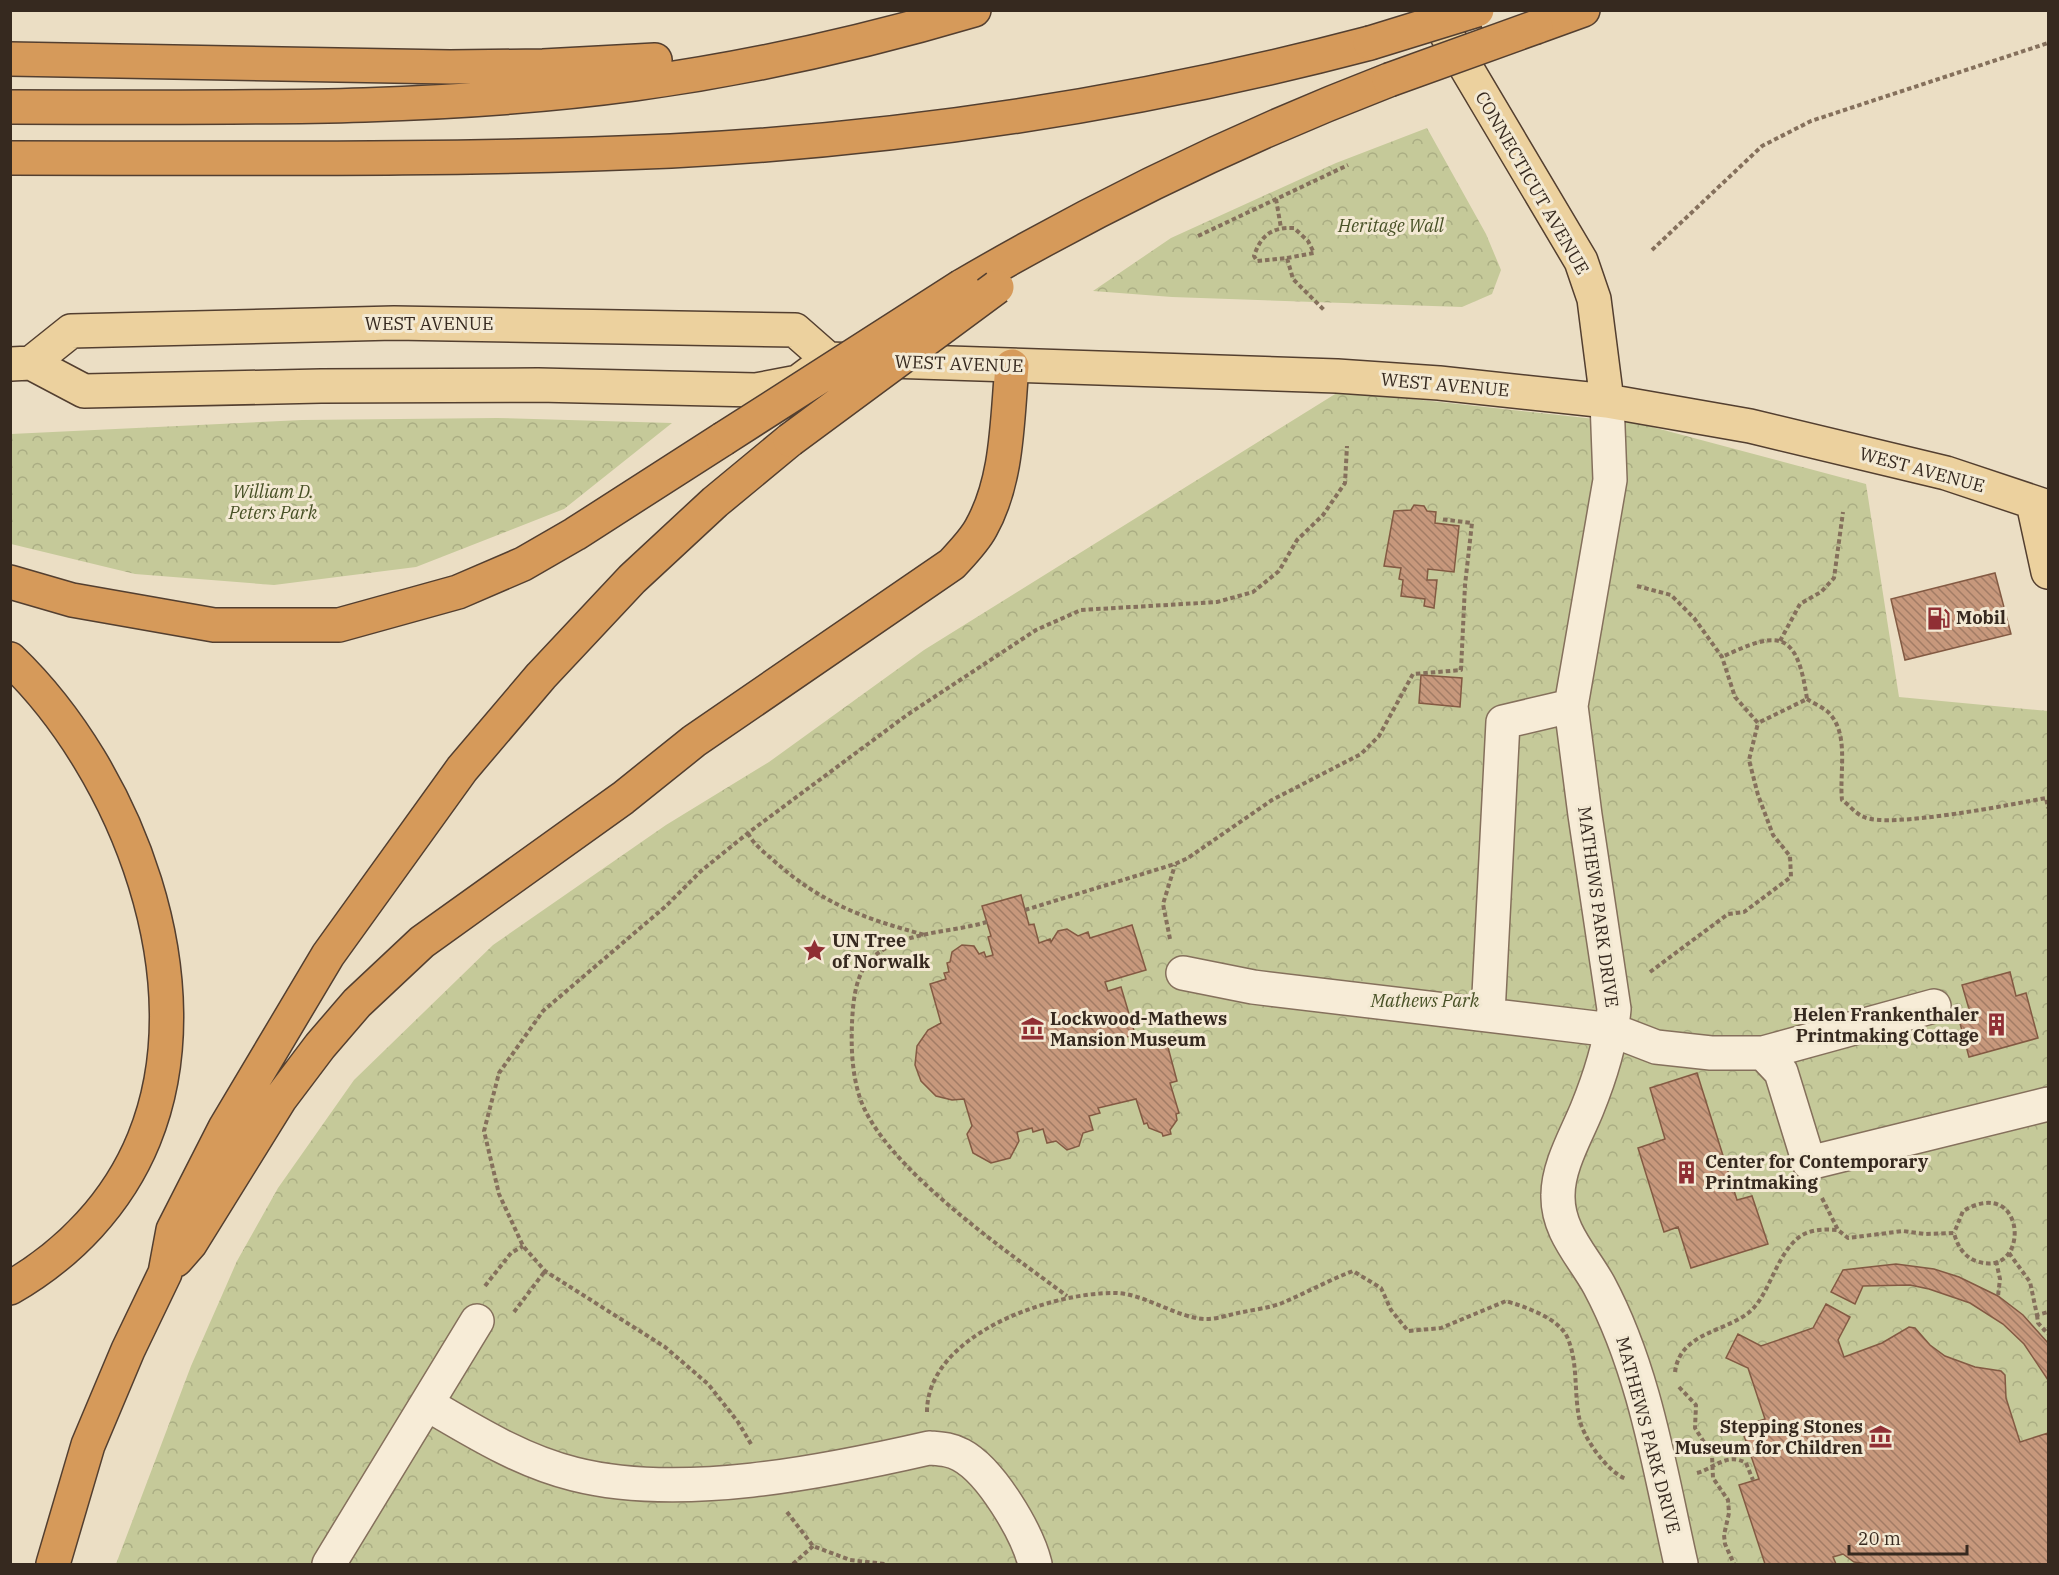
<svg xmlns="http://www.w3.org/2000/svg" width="2059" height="1575" font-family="'IBM Plex Serif',serif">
<defs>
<pattern id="park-crowns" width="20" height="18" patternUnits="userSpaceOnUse" patternTransform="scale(1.5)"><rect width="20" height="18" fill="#c5c999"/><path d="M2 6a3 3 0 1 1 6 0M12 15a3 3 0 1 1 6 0" fill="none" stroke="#aaad83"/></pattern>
<pattern id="building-back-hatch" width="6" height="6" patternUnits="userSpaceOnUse" patternTransform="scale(1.5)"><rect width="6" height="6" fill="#c7987c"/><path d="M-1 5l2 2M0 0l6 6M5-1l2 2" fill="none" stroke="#a27c65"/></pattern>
</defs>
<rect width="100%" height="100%" fill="#ebdec4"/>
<!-- park -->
<path fill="url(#park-crowns)" d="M 1427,128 L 1486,234 L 1501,270 L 1492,294 L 1462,307 L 1172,297 L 1093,291 L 1171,238 L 1336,163 Z
M 1340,391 L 1641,424 L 1866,484 L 1899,697 L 2048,711 L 2048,1564 L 116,1564 L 191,1366 L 237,1261 L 278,1188 L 354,1080 L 493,945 L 666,825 L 769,762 L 924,650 Z
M 497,418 L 672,423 L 564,509 L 416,567 L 274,585 L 135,574 L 11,544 L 11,434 L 302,420 Z"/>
<!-- building -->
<path fill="url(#building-back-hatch)" stroke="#835a43" stroke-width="1.5" d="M 1414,505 L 1424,506 L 1427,511 L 1436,512 L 1435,523 L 1459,526 L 1454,572 L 1428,569 L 1427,580 L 1437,580 L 1434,608 L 1424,606 L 1425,599 L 1401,596 L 1403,580 L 1399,579 L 1401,568 L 1384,566 L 1394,511 L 1411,510 Z
M 1995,573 L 2011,634 L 1905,660 L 1891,599 Z
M 1421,675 L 1462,678 L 1460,707 L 1419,703 Z
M 1021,895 L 1029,925 L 1034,924 L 1039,943 L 1050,939 L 1051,942 L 1058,931 L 1067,929 L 1078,936 L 1088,932 L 1090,938 L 1132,925 L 1146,970 L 1105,982 L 1108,991 L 1121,987 L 1135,1034 L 1121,1039 L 1124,1047 L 1165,1036 L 1177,1081 L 1170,1083 L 1179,1113 L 1176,1114 L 1177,1120 L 1170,1130 L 1171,1134 L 1163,1136 L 1162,1133 L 1149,1128 L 1147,1123 L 1144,1124 L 1136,1099 L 1098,1108 L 1100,1113 L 1089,1116 L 1093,1130 L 1083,1133 L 1079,1146 L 1067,1150 L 1056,1141 L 1047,1143 L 1043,1129 L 1033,1132 L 1032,1128 L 1017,1132 L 1019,1141 L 1010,1158 L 991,1163 L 973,1153 L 967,1134 L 972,1126 L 964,1099 L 952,1100 L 936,1096 L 921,1081 L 915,1065 L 917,1046 L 928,1030 L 941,1023 L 930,984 L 946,979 L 944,973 L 949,972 L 947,963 L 950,962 L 952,952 L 962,945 L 974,946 L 979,954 L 984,952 L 986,957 L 993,955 L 988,937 L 991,936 L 982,906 Z
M 2010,972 L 2016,996 L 2026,993 L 2038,1038 L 1969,1057 L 1957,1012 L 1969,1009 L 1962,985 Z
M 1697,1073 L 1737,1200 L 1752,1196 L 1768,1244 L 1691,1268 L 1678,1227 L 1664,1232 L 1638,1148 L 1665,1139 L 1650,1088 Z
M 1896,1264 L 1934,1269 L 1959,1277 L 1998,1296 L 2023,1315 L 2048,1343 L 2048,1380 L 2024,1344 L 2003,1324 L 1970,1303 L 1929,1289 L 1910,1285 L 1863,1286 L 1855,1304 L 1831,1292 L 1843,1270 Z
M 1826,1304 L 1850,1317 L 1838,1340 L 1844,1357 L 1882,1343 L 1909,1327 L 1915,1328 L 1930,1345 L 1945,1356 L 1975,1367 L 2001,1371 L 2005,1375 L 2006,1398 L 2020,1442 L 2048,1433 L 2048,1564 L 1868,1564 L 1854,1562 L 1843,1554 L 1833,1557 L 1836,1564 L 1765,1564 L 1739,1485 L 1759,1479 L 1741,1427 L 1765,1419 L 1748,1368 L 1726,1358 L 1738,1334 L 1761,1346 L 1813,1328 Z"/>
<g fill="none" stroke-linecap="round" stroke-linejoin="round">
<defs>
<path id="minor" d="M 1607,401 L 1610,480 L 1571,706 L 1585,815 L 1614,1009 C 1611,1043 1600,1077 1587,1109 C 1576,1136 1558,1166 1558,1195 C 1557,1231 1583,1256 1599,1285 C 1645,1371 1660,1471 1681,1564
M 1183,973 L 1253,987 L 1612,1030 L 1656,1047 L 1711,1053 L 1763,1053 L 1934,1006
M 1488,1014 L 1503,722 L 1571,706
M 1763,1053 L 1781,1072 L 1809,1163 L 2048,1104
M 427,1404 C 473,1431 521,1461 574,1474 C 680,1501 824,1472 929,1448 C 941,1449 950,1449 961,1455 C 991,1471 1027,1532 1035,1564
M 329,1564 L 477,1321"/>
<path id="major" d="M 1432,10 L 1581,261 L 1594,299 L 1607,401
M 31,363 L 71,331 L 394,323 L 795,330 L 828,359 L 1337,376 L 1439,383 L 1607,401 L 1750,426 L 1946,473 L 2048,507
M 11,364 L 31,363 L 84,391 L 321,386 L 538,385 L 756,390 L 798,382 L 814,370
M 2033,503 L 2048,572"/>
<path id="highway" d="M 1536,27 L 1583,10
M 10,59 L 450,67 L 543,66 L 655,60
M 10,107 C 218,107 429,112 635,84 C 750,68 863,43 974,10
M 10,158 C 230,158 451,161 671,151 C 906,139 1142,103 1370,43
M 962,286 C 1099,206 1241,137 1389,80
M 10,582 L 72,600 L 214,625 L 339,625 L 458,592 L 523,564 L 575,534 L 723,439
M 10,659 C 127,771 208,982 144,1139 C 118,1203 69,1254 10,1288
M 176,1260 L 190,1244 L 280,1099 L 320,1046 L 357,1003 L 422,942 L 623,798 L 694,741 L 952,564 C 962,553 974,541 981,528 C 1008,480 1007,420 1012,366
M 53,1564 L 88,1445 L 128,1350 L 165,1273 L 173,1230 L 225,1128 L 328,955 L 462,769 L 541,676 L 632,579 L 715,502 L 790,440"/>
</defs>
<!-- minor casing -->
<use href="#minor" stroke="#85705c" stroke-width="36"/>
<!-- major casing -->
<use href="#major" stroke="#533f30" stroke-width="36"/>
<!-- highway casing -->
<use href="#highway" stroke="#533f30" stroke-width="36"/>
<!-- path -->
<path stroke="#85705c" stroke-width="4" stroke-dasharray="4.5 3" stroke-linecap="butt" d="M 1276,199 L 1281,228
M 1198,236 L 1348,165
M 1652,250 L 1762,146 L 1811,121 L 2048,43
M 1287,258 L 1314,253 L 1308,241 L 1294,228 C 1272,227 1261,235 1254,256 L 1257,261 L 1287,258 L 1293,279 L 1325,311
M 1637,586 L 1671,595 L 1694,618 L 1722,657 L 1735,697 L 1758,723 L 1807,699 C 1797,630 1779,630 1722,657
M 1780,641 L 1800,604 L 1821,592 L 1834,578 L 1843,512
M 1807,699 C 1813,703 1822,707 1828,712 C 1850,733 1839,773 1842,800 C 1849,805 1856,814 1864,817 C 1888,829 2014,804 2046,798 L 2048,808
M 748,833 C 753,844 764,852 773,860 C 822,904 863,918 925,935
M 1025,910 L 1175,864 L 1188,858 L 1272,800 L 1361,754 L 1379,736 L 1413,674 L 1461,670 L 1465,585 L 1472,523 L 1440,519
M 987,922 C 950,933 901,931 871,959 C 855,974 853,1003 852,1023 C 851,1047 852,1072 859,1095 C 880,1165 1008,1252 1067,1296
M 1170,939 L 1163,904 L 1175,865
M 1650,972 L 1728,914 L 1744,912 L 1791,877 L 1790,856 L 1773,835 L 1758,795 L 1749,760 L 1758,723
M 1822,1198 L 1838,1230 L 1848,1238 L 1903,1231 L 1925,1234 L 1954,1233 C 1957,1245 1964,1257 1976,1261 C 2031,1281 2028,1173 1963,1211 L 1954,1233
M 2009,1253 L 2030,1282 L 2037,1315 L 2048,1312
M 1996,1261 L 2000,1279 L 1998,1296
M 485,1286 L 511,1253 L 523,1246
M 514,1312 L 545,1271
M 2037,1315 L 2038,1323 L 2048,1334
M 1675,1372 C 1680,1334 1720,1333 1747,1314 C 1769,1298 1774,1258 1798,1238 C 1809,1229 1825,1229 1838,1230
M 1679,1387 L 1696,1405 L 1695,1428 L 1712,1455 L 1713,1478 L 1728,1500 L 1729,1513 L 1724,1535 L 1725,1544 L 1734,1564
M 927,1412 C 927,1334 1052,1292 1115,1293 C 1144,1293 1178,1319 1207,1319 C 1217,1319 1228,1315 1238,1313 C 1252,1310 1269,1308 1282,1303 C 1306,1293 1329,1280 1353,1271 L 1381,1288 L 1391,1310 L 1408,1331 L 1441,1328 L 1506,1301 C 1525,1307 1560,1318 1568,1339 C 1578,1363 1574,1392 1579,1417 C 1582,1436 1607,1472 1626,1479
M 751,1444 L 738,1422 L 708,1384 L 665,1347 L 545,1271 L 523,1246 L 499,1194 L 484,1131 L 499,1073 L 543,1011 L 666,906 L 701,871 L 748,833 L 907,715 L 1036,630 L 1081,610 L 1217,602 L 1253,592 L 1279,571 L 1297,540 L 1323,515 L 1345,483 L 1347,446
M 1697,1473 C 1715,1468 1727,1452 1746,1463 L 1753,1480
M 787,1512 L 813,1546 L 850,1560 L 885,1564
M 793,1564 L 813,1546"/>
<!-- minor -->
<use href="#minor" stroke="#f7ecd7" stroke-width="33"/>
<!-- major -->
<use href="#major" stroke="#ecd19e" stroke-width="33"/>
<!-- highway -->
<use href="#highway" stroke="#d69a5a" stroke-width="33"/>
<defs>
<path id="highway-bridge" d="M 1370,43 L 1477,10
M 1389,80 L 1536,27
M 723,439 L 962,286
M 790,440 L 997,287"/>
</defs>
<!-- highway-bridge casing -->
<use href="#highway-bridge" stroke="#533f30" stroke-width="36" stroke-linecap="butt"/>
<!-- highway-bridge -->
<use href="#highway-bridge" stroke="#d69a5a" stroke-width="33"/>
</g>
<!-- icons -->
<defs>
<symbol id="fuel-bare" viewBox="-9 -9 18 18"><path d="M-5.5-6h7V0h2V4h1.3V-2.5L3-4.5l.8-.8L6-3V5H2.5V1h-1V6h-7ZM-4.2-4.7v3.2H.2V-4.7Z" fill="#902f34" stroke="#f3e9d3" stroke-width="2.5" paint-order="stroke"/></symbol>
<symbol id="sight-bare" viewBox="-9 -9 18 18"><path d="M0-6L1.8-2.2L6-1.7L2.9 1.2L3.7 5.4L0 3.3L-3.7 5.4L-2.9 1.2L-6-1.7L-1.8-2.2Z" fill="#902f34" stroke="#f3e9d3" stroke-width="2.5" paint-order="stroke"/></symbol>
<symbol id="building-bare" viewBox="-9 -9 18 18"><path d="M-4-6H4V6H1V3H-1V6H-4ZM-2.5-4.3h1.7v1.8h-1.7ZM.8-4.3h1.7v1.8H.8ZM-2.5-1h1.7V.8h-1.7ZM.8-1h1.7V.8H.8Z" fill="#902f34" stroke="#f3e9d3" stroke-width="2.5" paint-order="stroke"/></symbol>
<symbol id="museum-bare" viewBox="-9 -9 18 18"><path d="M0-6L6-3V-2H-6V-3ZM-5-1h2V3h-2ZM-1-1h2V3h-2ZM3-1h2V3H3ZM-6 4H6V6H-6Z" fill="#902f34" stroke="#f3e9d3" stroke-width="2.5" paint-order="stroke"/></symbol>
</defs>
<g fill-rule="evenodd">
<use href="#fuel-bare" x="1922" y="602" width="33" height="33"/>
<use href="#sight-bare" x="798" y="934" width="33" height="33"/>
<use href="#building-bare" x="1980" y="1008" width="33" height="33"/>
<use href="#museum-bare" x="1016" y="1012" width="33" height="33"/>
<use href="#building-bare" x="1670" y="1156" width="33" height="33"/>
<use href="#museum-bare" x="1864" y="1420" width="33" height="33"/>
</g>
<g text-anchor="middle" stroke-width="6" stroke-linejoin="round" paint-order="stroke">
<!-- street labels -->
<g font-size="18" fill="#36291f" stroke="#f3e9d3">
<text transform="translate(1532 183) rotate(60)" y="6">CONNECTICUT AVENUE</text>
<text x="429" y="330">WEST AVENUE</text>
<text transform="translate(959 364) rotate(2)" y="6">WEST AVENUE</text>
<text transform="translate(1445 385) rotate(5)" y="6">WEST AVENUE</text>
<text transform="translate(1922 470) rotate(15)" y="6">WEST AVENUE</text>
<text transform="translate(1598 907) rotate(82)" y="6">MATHEWS PARK DRIVE</text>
<text transform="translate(1648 1435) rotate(75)" y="6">MATHEWS PARK DRIVE</text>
</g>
<!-- park labels -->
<g font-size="18" font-style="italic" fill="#485126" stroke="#f3e9d3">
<text x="1391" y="232">Heritage Wall</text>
<text x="273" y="498">William D.<tspan x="273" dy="21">Peters Park</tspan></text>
<text x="1425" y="1007">Mathews Park</text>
</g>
<!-- poi labels -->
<g font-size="18" font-weight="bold" fill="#36291f" stroke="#f3e9d3" text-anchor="start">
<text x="1956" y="624">Mobil</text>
<text x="832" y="947">UN Tree<tspan x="832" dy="21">of Norwalk</tspan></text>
<text x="1979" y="1021" text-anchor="end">Helen Frankenthaler<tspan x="1979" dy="21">Printmaking Cottage</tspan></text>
<text x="1050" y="1025">Lockwood-Mathews<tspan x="1050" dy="21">Mansion Museum</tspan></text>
<text x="1705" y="1168">Center for Contemporary<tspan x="1705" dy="21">Printmaking</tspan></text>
<text x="1863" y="1433" text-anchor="end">Stepping Stones<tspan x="1863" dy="21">Museum for Children</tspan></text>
</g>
</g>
<!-- border -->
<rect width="2059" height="1575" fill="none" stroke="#36291f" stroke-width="24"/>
<!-- scale -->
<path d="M1849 1545v9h118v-9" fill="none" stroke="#36291f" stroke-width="3"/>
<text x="1858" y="1545" font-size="18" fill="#36291f" stroke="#f3e9d3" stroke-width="4.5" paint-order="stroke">20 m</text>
</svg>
